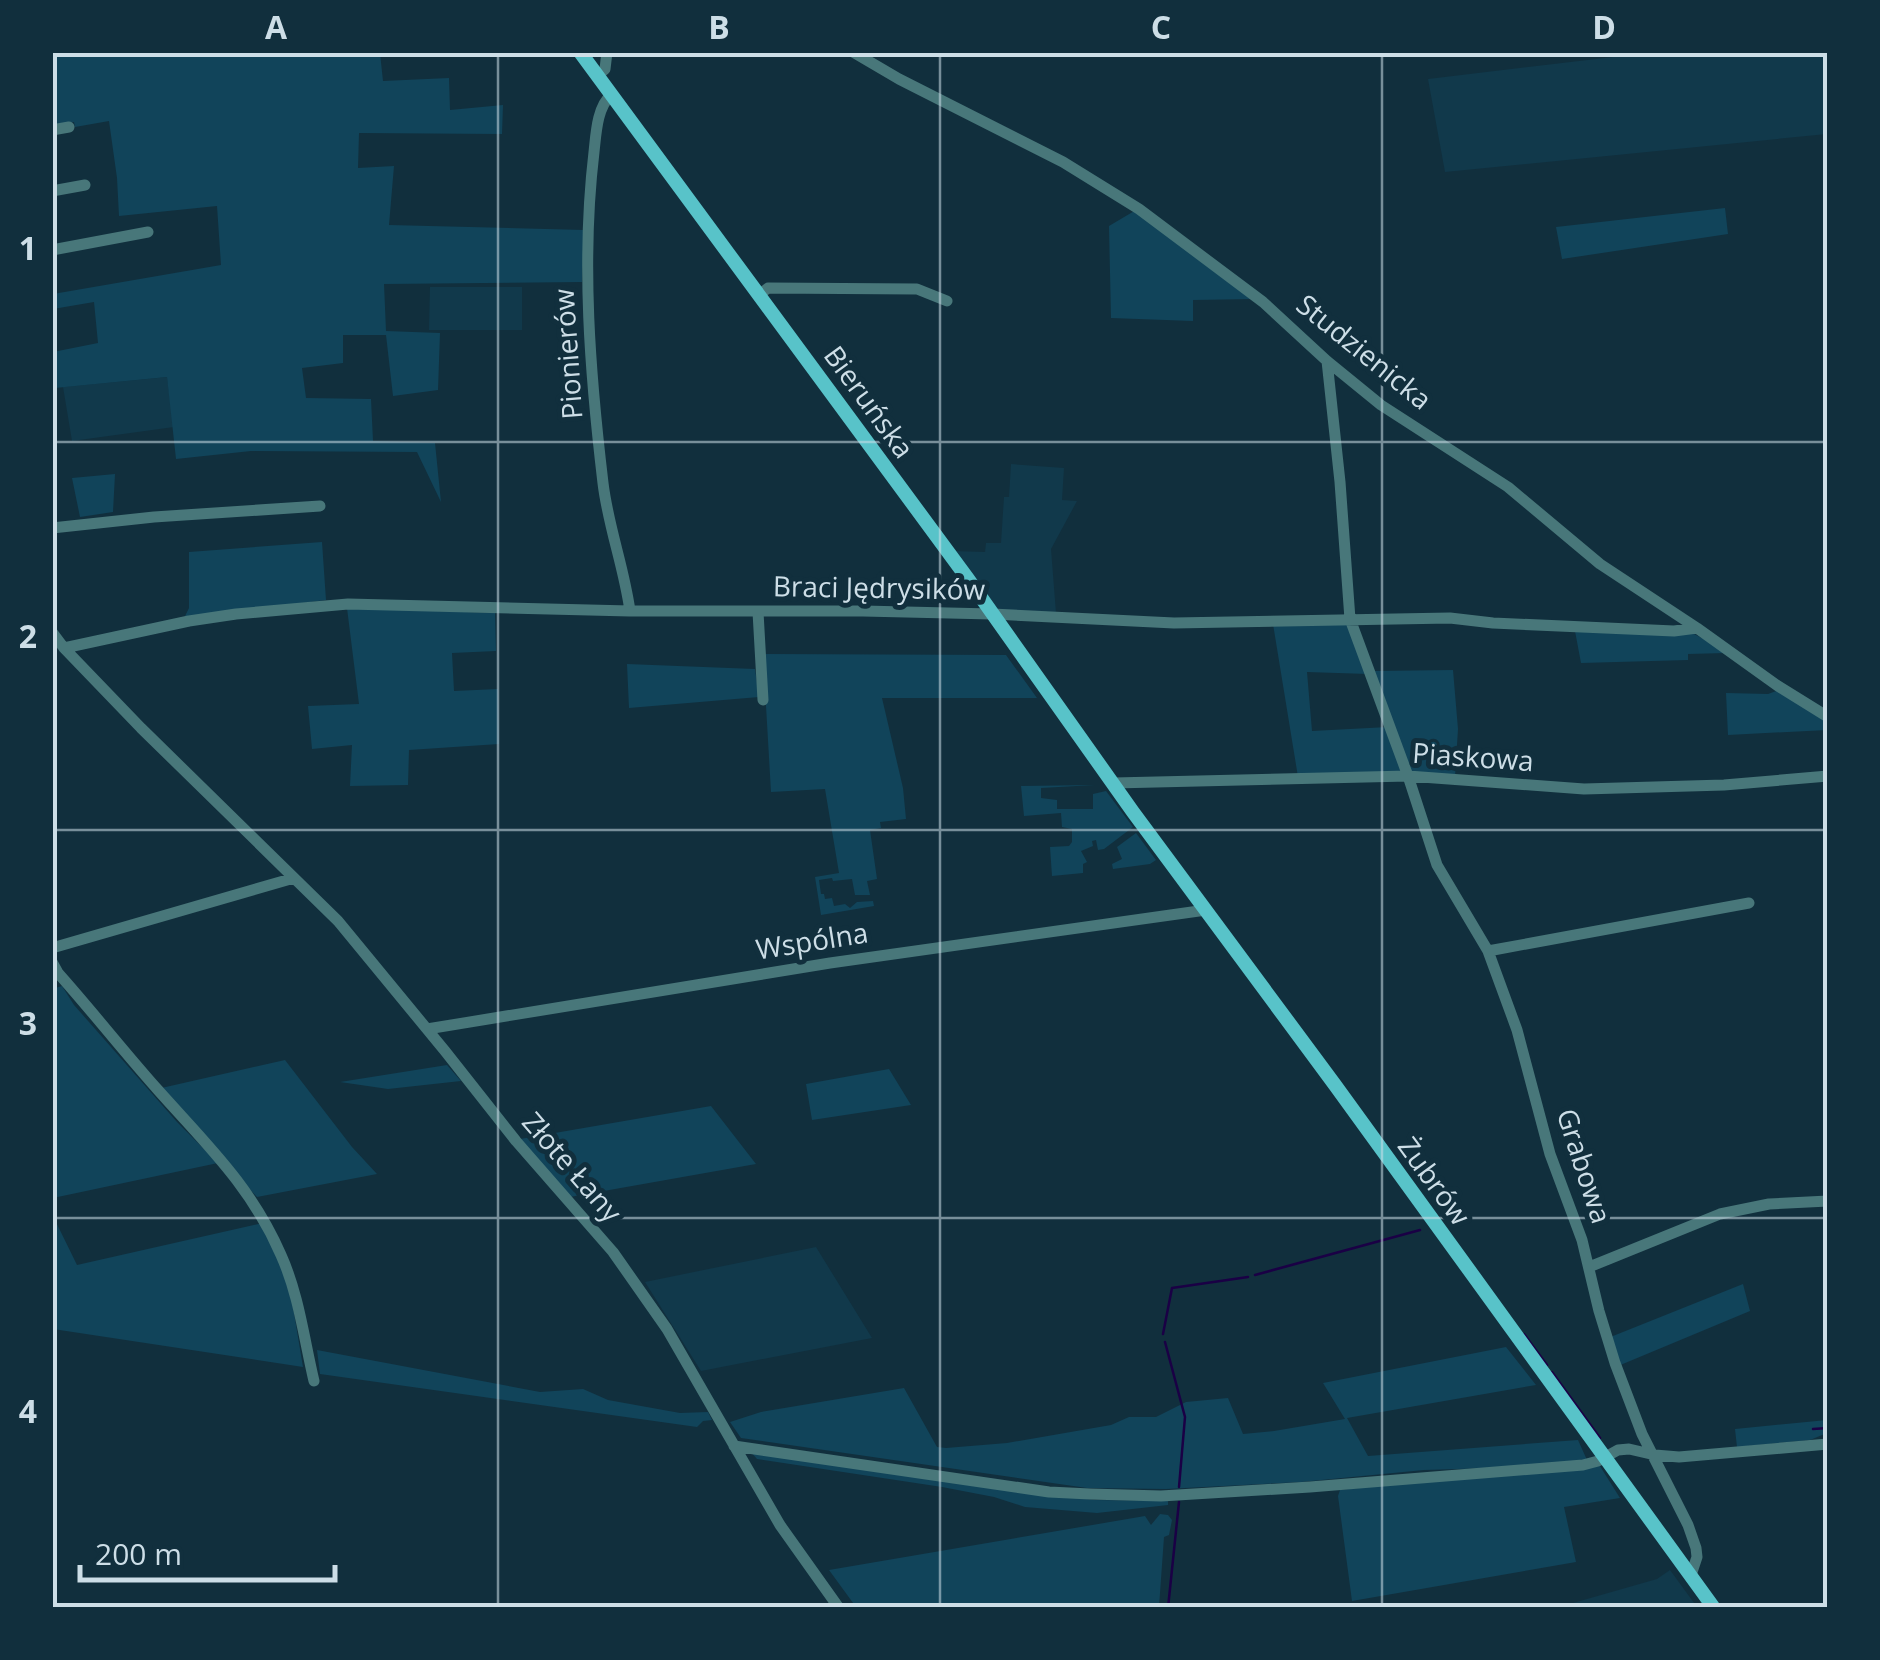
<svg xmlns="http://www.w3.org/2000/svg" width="1880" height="1660" font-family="'Open Sans',sans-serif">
<rect width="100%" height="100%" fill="#112f3d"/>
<!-- built -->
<path fill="#11394b" d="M 1647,53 L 1827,53 L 1827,134 L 1445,172 L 1428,79 Z
M 430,287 L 522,287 L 522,330 L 429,330 Z
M 167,377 L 174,427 L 72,441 L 63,387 Z
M 1011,464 L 1064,468 L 1062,500 L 1077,501 L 1051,549 L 1056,613 L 994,610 L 952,551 L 985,552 L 986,543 L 1001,543 L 1004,497 L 1009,497 Z
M 816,1247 L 872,1338 L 701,1371 L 645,1282 Z
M 1670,1570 L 1697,1607 L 1559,1607 L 1657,1579 Z"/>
<!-- green -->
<path fill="#11445a" d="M 52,53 L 380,53 L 383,81 L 449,78 L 450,110 L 503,105 L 502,134 L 359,133 L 358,168 L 394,166 L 389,225 L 584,230 L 582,282 L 384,284 L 386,331 L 440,333 L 438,390 L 393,396 L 386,335 L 343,335 L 343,363 L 302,368 L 306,398 L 371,399 L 373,441 L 435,443 L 441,502 L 417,452 L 251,451 L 176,459 L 167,377 L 55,388 L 53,382 L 53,352 L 98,343 L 94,302 L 53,309 L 53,294 L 221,265 L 217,206 L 119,216 L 117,178 L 109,121 L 75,127 L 74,122 L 53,126 Z
M 1725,208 L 1728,234 L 1562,259 L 1556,227 Z
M 1136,210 L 1254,299 L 1193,300 L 1193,321 L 1111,318 L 1109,226 Z
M 115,474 L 113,512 L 80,517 L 72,478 Z
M 322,542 L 326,600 L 184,618 L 189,608 L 189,552 Z
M 347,608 L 495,613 L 496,651 L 452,653 L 454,691 L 498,689 L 499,744 L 409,750 L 408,785 L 350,786 L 352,745 L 312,749 L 308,706 L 359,704 Z
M 1349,621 L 1368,674 L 1307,672 L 1312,731 L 1388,727 L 1405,774 L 1298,777 L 1273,624 Z
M 1575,631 L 1694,634 L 1718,646 L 1726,653 L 1688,654 L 1688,660 L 1581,663 Z
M 763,654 L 1006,655 L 1037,698 L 882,698 L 903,788 L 906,819 L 880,822 L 881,828 L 870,830 L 877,879 L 867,881 L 870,895 L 855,895 L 852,879 L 833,881 L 832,878 L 819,880 L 821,894 L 824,894 L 825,899 L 832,898 L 834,906 L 845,904 L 850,908 L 857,902 L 873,901 L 874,906 L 821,915 L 815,877 L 839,873 L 825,789 L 771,792 Z
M 627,664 L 755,669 L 759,697 L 629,708 Z
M 1453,670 L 1458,729 L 1455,777 L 1409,774 L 1374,671 Z
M 1779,690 L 1827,720 L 1827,730 L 1728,735 L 1726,693 L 1768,694 Z
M 1095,785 L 1041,788 L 1041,798 L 1057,800 L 1057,809 L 1093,809 L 1093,794 L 1106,791 L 1133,827 L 1104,849 L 1098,850 L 1096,840 L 1092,841 L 1093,846 L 1081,851 L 1087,862 L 1083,864 L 1083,873 L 1052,876 L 1050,847 L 1069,846 L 1072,842 L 1072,829 L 1062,827 L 1061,813 L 1024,816 L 1021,786 Z
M 1136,833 L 1156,860 L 1150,864 L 1113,869 L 1112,864 L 1122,859 L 1117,847 Z
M 62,986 L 74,1005 L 177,1122 L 218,1163 L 53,1198 L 52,989 Z
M 285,1060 L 352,1147 L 377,1174 L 257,1197 L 157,1089 Z
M 447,1065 L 461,1081 L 388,1089 L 340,1082 Z
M 889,1069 L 911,1105 L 812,1120 L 806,1084 Z
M 711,1106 L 756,1164 L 570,1197 L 520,1139 Z
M 52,1214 L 77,1265 L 263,1223 L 290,1289 L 303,1367 L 53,1329 Z
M 1743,1284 L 1750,1311 L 1618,1366 L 1608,1338 Z
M 1506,1347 L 1536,1385 L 1347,1418 L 1368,1456 L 1578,1440 L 1587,1460 L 1525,1467 L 1424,1470 L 1301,1482 L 1166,1489 L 1087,1488 L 741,1438 L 730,1422 L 761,1412 L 904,1388 L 937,1447 L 946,1448 L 1007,1443 L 1111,1425 L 1129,1417 L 1156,1417 L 1186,1402 L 1228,1398 L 1243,1434 L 1274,1431 L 1345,1419 L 1323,1383 Z
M 317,1350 L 540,1392 L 583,1389 L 608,1400 L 680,1413 L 708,1412 L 712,1420 L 703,1421 L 697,1427 L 320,1374 Z
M 1827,1420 L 1827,1433 L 1810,1440 L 1737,1447 L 1735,1429 Z
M 750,1451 L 1050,1495 L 1095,1500 L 1168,1501 L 1168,1505 L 1097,1513 L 1025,1507 L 994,1497 L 942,1487 L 757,1459 Z
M 1598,1463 L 1620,1498 L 1564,1507 L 1576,1562 L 1352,1601 L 1338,1496 L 1340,1490 Z
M 1160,1514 L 1168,1515 L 1172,1520 L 1169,1535 L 1164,1537 L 1159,1607 L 856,1607 L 829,1570 L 1145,1516 L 1151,1525 Z"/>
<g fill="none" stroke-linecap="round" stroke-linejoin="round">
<!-- stream -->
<path stroke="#1a0045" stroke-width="2.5" d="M 1255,1275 L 1420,1230
M 1163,1334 L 1172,1288 L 1248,1277
M 1524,1334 L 1547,1365
M 1165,1342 L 1185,1417 L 1179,1487
M 1552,1372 L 1600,1438
M 1813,1429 L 1828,1428
M 1168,1608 L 1179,1502"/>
<!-- minor -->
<path stroke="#48777a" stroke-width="11" d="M 853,52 L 899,79 L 1063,162 L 1139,209 L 1263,302 L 1327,361 L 1381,405 L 1508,487 L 1600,564 L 1697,628 L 1778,686 L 1828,717
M 597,76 L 605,69 L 607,52
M 611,95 C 597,107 596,134 594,152 C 581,262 590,373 603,483 C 608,526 624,567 630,611
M 52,130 L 69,127
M 52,191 L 85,185
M 52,250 L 148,232
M 759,295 L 768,288 L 917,289 L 947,301
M 1327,361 L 1340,482 L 1350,619 L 1408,776 L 1437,865 L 1488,951 L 1517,1030 L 1550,1154 L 1582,1240 L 1599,1311 L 1615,1363 L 1642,1434 L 1688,1525 L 1696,1548 L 1697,1557 L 1691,1575
M 52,528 L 154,517 L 320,506
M 758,612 L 763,700
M 52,632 L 64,648 L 141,728 L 338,921 L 445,1051 L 516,1141 L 613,1252 L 667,1329 L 780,1525 L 839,1608
M 64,648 L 189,621 L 236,614 L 348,604 L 630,611 L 863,611 L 992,614 L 1174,623 L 1450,618 L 1493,623 L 1674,631 L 1697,628
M 1114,783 L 1408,776 L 1584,789 L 1724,785 L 1828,776
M 52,948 L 294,878
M 1488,951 L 1749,903
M 52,962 L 58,973 C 92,1011 124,1052 158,1090 C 207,1145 251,1186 281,1255 C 299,1295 304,1339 314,1381
M 427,1029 L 830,963 L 1206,910
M 1589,1267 L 1720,1214 L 1769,1204 L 1828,1201
M 734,1446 L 1049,1492 L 1090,1494 L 1161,1496 L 1310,1487 L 1583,1465 L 1598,1461 L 1618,1450 L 1629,1449 L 1655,1455 L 1679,1457 L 1828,1444"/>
<!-- major -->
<path stroke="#58c3c9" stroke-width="14" d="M 580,52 L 968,579 L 1133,812 L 1335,1085 L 1714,1608"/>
</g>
<!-- grid -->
<path fill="none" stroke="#cddee7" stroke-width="2.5" stroke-opacity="0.55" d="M 498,52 L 498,1608M 940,52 L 940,1608M 1382,52 L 1382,1608M 52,442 L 1828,442M 52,830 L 1828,830M 52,1218 L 1828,1218"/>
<g text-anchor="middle" stroke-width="10" stroke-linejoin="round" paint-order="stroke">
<!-- street labels -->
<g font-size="28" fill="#cddee7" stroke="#112f3d">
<text transform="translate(1364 352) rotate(39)" y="10">Studzienicka</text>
<text transform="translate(568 354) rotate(-94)" y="10">Pionierów</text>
<text transform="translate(869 402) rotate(54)" y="10">Bieruńska</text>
<text transform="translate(879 588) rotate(1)" y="10">Braci Jędrysików</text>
<text transform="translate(1473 757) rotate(4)" y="10">Piaskowa</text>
<text transform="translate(812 941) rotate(-9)" y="10">Wspólna</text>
<text transform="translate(1584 1166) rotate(72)" y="10">Grabowa</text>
<text transform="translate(572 1167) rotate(49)" y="10">Złote Łany</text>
<text transform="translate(1434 1181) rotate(54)" y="10">Żubrów</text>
</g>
</g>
<!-- border -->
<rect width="1880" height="1660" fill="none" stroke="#112f3d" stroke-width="110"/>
<!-- scale -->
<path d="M80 1565v15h255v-15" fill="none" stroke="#cddee7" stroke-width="5"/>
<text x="95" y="1565" font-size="30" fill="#cddee7" stroke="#112f3d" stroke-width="8" paint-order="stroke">200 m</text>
<rect x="55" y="55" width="1770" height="1550" fill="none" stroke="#cddee7" stroke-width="4"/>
<g font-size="32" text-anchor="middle" font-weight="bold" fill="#cddee7">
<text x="276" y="39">A</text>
<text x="719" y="39">B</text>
<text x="1161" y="39">C</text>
<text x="1604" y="39">D</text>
<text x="28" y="260">1</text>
<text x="28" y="648">2</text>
<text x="28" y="1035">3</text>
<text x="28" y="1423">4</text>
</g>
</svg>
